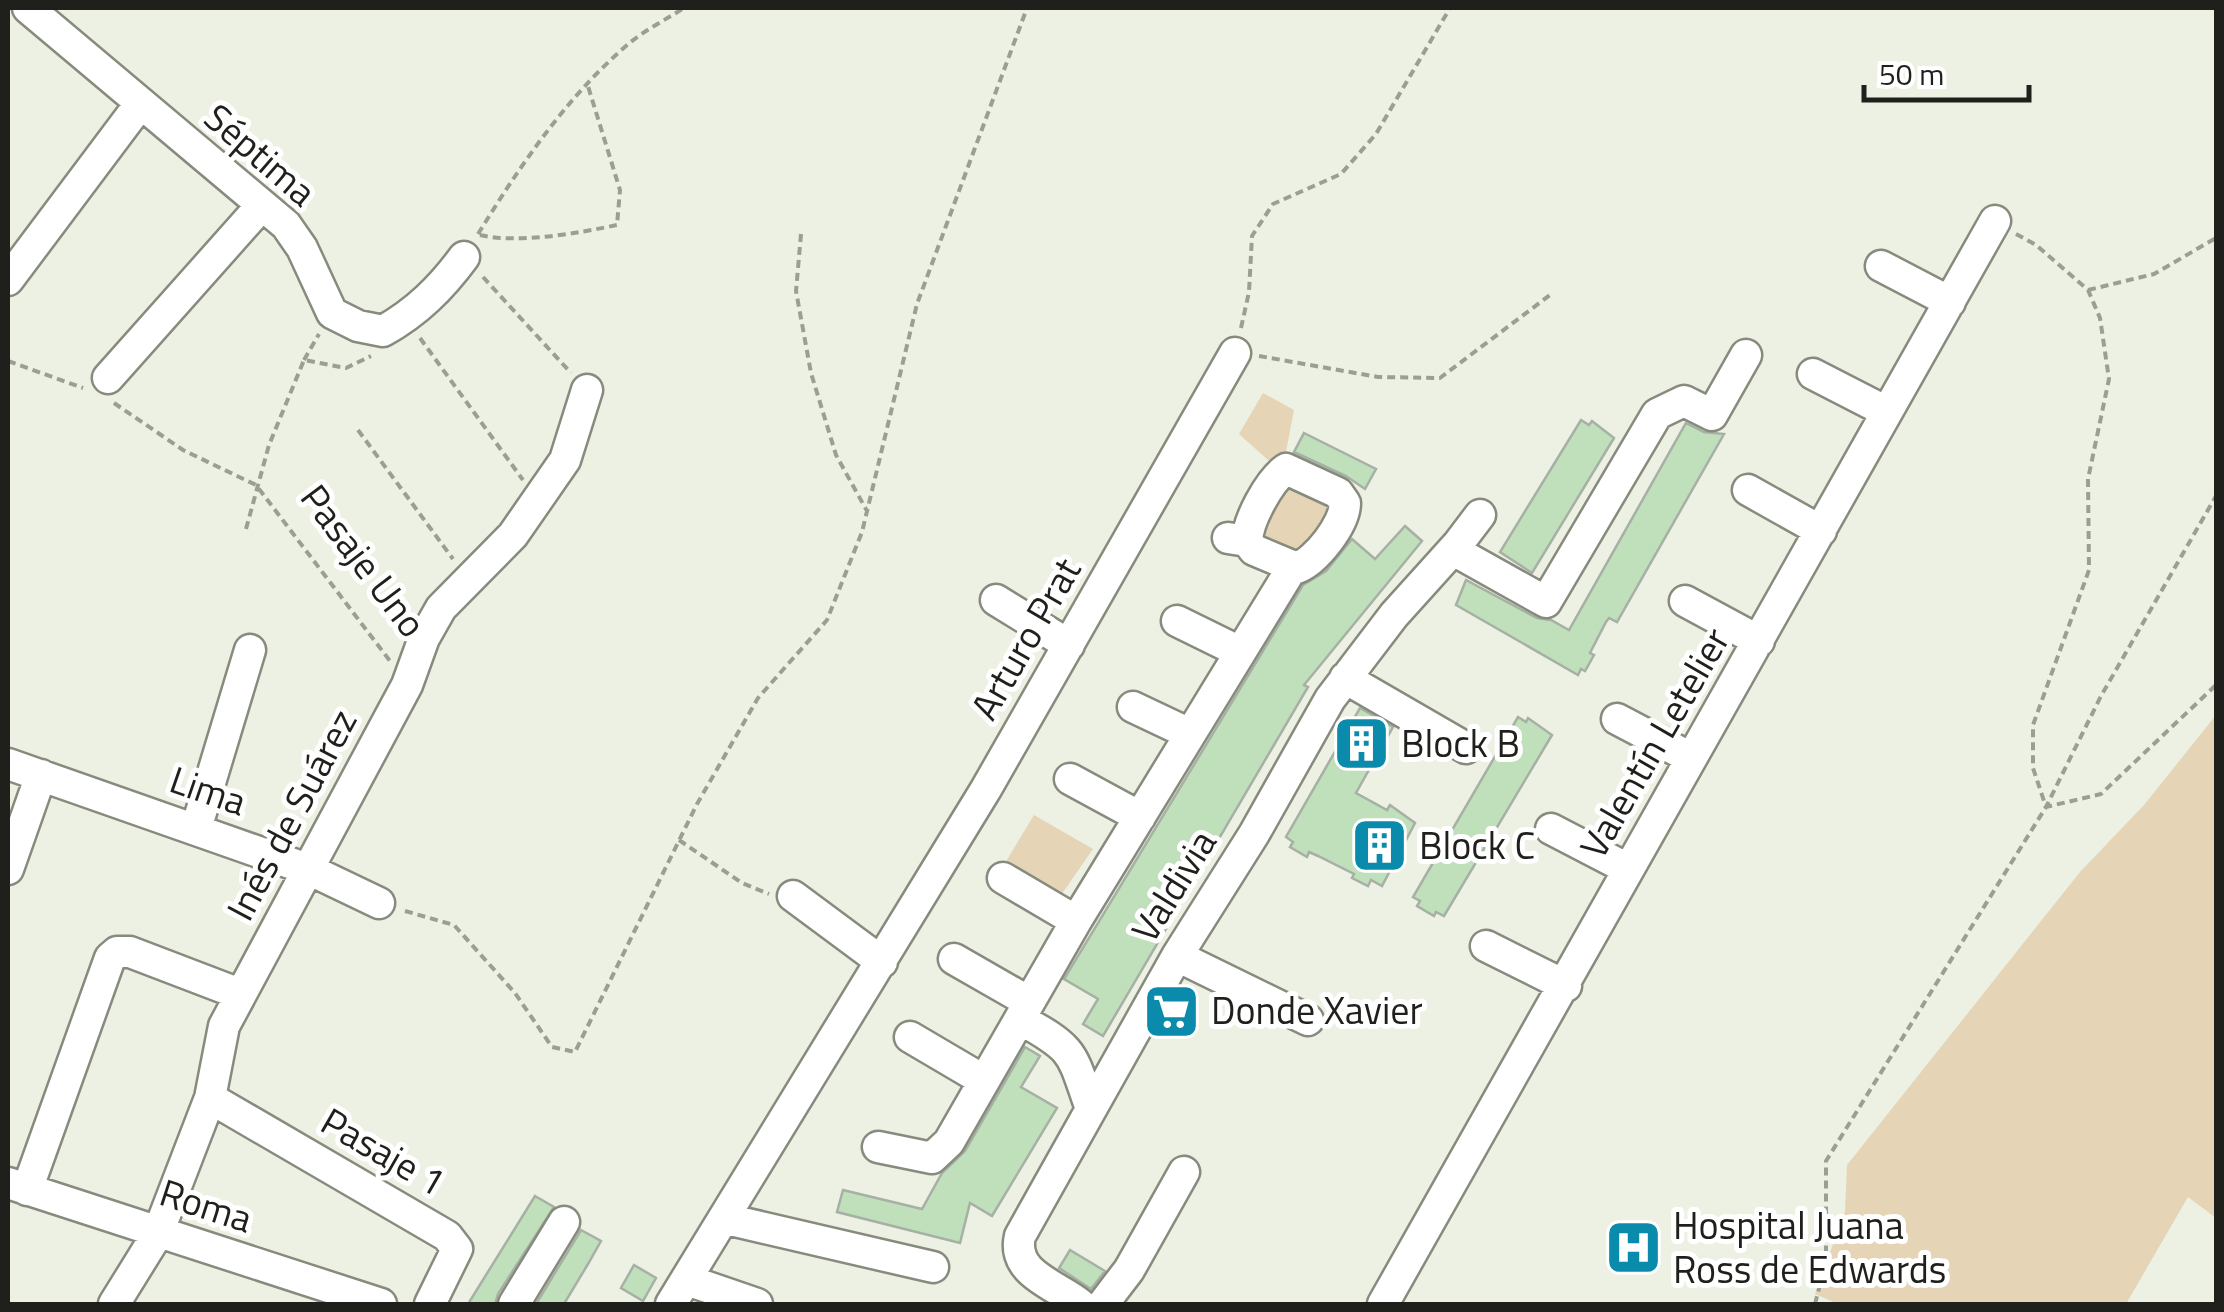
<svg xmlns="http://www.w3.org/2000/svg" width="2224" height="1312" font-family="'Titillium Web',sans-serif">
<rect width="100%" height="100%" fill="#edf1e3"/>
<!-- green -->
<path fill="#e5d4b6" d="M 1263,393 L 1294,410 L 1284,462 L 1276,467 L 1239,434 Z
M 1292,478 L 1339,506 L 1297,560 L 1259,540 Z
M 2216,715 L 2216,1218 L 2188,1197 L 2126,1304 L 1838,1304 L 1815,1294 L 1845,1211 L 1847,1165 L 2080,872 L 2144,805 Z
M 1034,815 L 1093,849 L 1057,901 L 1002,868 Z"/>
<!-- building -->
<path fill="#c0dfbb" stroke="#a6b0a4" stroke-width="2.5" d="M 1581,420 L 1589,425 L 1592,421 L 1614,438 L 1532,573 L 1500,552 Z
M 1686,423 L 1704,432 L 1724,434 L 1617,622 L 1609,618 L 1606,622 L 1590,653 L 1594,655 L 1585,671 L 1581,669 L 1578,675 L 1456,605 L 1466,580 L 1537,618 L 1551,620 L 1569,630 Z
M 1304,433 L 1376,469 L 1365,489 L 1346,476 L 1294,452 Z
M 1405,526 L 1422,541 L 1304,685 L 1308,687 L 1103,1036 L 1083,1024 L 1098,999 L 1064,979 L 1303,585 L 1326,571 L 1352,539 L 1375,559 Z
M 1360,708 L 1393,727 L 1356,793 L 1387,810 L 1390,805 L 1415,823 L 1382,886 L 1371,880 L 1368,886 L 1352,878 L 1354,874 L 1318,856 L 1309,852 L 1307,857 L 1290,847 L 1293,842 L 1286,837 Z
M 1518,717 L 1526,722 L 1528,718 L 1552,735 L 1444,916 L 1436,912 L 1434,916 L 1417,906 L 1420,901 L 1413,897 Z
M 1025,1047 L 1040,1056 L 1021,1087 L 1057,1108 L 992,1216 L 970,1203 L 960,1243 L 837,1212 L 843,1190 L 922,1209 L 942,1173 L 965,1151 Z
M 535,1196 L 554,1207 L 498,1294 L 495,1304 L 468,1304 Z
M 581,1230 L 601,1241 L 588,1264 L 564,1304 L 536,1304 Z
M 1070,1250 L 1105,1271 L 1091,1289 L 1059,1268 Z
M 634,1265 L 656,1278 L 643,1301 L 621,1288 Z"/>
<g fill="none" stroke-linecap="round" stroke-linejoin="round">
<defs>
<path id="minor" d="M 28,8 L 286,225 L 302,248 L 332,313 L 358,326 L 383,331 C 417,312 441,288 464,257
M 1881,266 L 1950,302
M 8,280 L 140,104
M 1813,374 L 1887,412
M 108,378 L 262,205
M 1748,490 L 1821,531
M 1228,538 L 1247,541 L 1254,550 L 1297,568 C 1316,561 1345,524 1345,503 L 1338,493 L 1286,469 C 1269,481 1248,520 1247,541
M 1453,550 L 1546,602 L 1657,414 L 1684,401 L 1712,415 L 1746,355
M 996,600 L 1069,645
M 1685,601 L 1759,641
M 1177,621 L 1238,651
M 1345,678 L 1466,748
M 1133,707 L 1190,734
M 1617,719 L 1691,758
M 8,764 L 310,870 L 379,903
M 1070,779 L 1140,817
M 196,829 L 250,650
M 1551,829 L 1628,869
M 8,869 L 41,775
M 1003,878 L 1076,921
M 793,896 L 882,962
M 1486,946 L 1566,986
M 1177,956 L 1308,1020
M 954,959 L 1029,1002
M 1020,1019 C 1076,1050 1071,1052 1091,1109
M 910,1037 L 983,1080
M 210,1098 L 447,1236 L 457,1249 L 430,1304
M 878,1147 L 932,1158 L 949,1142 L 1076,921 L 1292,568
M 8,1183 L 381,1304
M 27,1190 L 110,958 L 117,952 L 130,952 L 240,994
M 726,1219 L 933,1267
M 687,1280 L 757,1304
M 114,1304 L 158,1233 L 210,1098 L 224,1026 L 407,685 L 424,638 L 441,608 L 513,535 L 565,460 L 587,390
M 514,1304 L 564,1222
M 671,1304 L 986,789 L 1235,353
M 1080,1304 C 1057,1285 1011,1274 1020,1236 L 1177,956 L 1254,834 L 1330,699 L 1394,615 L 1458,544 L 1480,515
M 1103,1304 L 1129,1270 L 1184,1172
M 1383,1304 L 1995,221"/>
</defs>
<!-- minor casing -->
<use href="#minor" stroke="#878b7e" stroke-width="35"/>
<!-- path -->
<path stroke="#9b9e93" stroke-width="4" stroke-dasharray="8 5" stroke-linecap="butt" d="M 478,234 C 520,166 565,99 626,46 C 643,31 665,20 684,8
M 801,234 L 796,291 L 811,373 L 836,455 L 867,511
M 2016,234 L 2036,245 L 2088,290 L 2100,318 L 2109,379 L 2088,479 L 2089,570 L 2033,725 L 2033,768 L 2046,807 L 2101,794 L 2216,685
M 480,235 C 519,244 578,233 617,225 L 620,190 L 587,83
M 483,277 L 571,373
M 2088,290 L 2154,274 L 2216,238
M 1241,328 L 1249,292 L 1252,236 L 1273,204 L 1341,174 L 1376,134 L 1450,8
M 420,338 L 523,480
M 1259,356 L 1378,377 L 1440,378 L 1550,295
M 304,360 L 319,334
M 8,361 L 83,388
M 114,403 L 183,450 L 256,485 L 390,661
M 358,430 L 453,559
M 246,529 L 269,445 L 304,360 L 346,368 L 371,356
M 679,840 L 742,883 L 769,894
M 405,911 L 454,925 L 515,993 L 552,1047 L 575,1052 L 697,804 L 758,698 L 827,620 L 862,532 L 917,304 L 1027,8
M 1815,1304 L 1826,1261 L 1826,1161 L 2046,807 L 2101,696 L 2216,496"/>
<!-- minor -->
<use href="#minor" stroke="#fff" stroke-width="30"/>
</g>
<!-- icons -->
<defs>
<symbol id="building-square" viewBox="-11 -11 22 22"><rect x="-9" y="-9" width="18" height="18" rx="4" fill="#0a8bac" stroke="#fff"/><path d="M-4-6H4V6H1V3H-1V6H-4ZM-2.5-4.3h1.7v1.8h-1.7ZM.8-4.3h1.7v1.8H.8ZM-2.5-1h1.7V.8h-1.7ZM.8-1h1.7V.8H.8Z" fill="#fff"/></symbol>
<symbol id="supermarket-square" viewBox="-11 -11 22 22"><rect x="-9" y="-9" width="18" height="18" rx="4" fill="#0a8bac" stroke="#fff"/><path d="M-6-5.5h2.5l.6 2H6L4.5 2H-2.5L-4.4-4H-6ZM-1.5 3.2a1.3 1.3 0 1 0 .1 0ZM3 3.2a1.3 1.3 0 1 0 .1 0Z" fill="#fff"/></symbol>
<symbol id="hospital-square" viewBox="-11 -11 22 22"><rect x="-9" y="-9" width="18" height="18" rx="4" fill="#0a8bac" stroke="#fff"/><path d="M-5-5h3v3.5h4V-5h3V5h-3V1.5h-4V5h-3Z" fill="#fff"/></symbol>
</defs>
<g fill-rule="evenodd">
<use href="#building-square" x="1330" y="712" width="63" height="63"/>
<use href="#building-square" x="1348" y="814" width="63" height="63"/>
<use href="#supermarket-square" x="1140" y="980" width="63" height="63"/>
<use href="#hospital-square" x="1602" y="1216" width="63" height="63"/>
</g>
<g text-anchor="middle" stroke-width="10" stroke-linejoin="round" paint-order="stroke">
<!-- street labels -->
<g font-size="38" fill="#1f201b" stroke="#fff">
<text transform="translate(260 155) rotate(41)" y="13">Séptima</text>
<text transform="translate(363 561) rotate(53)" y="13">Pasaje Uno</text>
<text transform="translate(1026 639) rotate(-60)" y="13">Arturo Prat</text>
<text transform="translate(1655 743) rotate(-60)" y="13">Valentín Letelier</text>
<text transform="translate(208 791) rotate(19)" y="13">Lima</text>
<text transform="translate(292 815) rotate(-62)" y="13">Inés de Suárez</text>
<text transform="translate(1174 886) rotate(-58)" y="13">Valdivia</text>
<text transform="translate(383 1152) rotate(30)" y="13">Pasaje 1</text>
<text transform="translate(206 1206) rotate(18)" y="13">Roma</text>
</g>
<!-- poi labels -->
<g font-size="38" fill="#1f201b" stroke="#fff" text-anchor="start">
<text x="1401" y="757">Block B</text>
<text x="1419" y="859">Block C</text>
<text x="1211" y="1024">Donde Xavier</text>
<text x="1673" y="1239">Hospital Juana<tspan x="1673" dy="44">Ross de Edwards</tspan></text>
</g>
</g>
<!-- border -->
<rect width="2224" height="1312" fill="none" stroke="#1f201b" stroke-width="20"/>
<!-- scale -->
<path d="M1864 85v15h165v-15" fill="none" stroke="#1f201b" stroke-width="5"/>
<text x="1879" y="85" font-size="30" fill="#1f201b" stroke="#ffffff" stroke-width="8" paint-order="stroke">50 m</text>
</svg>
